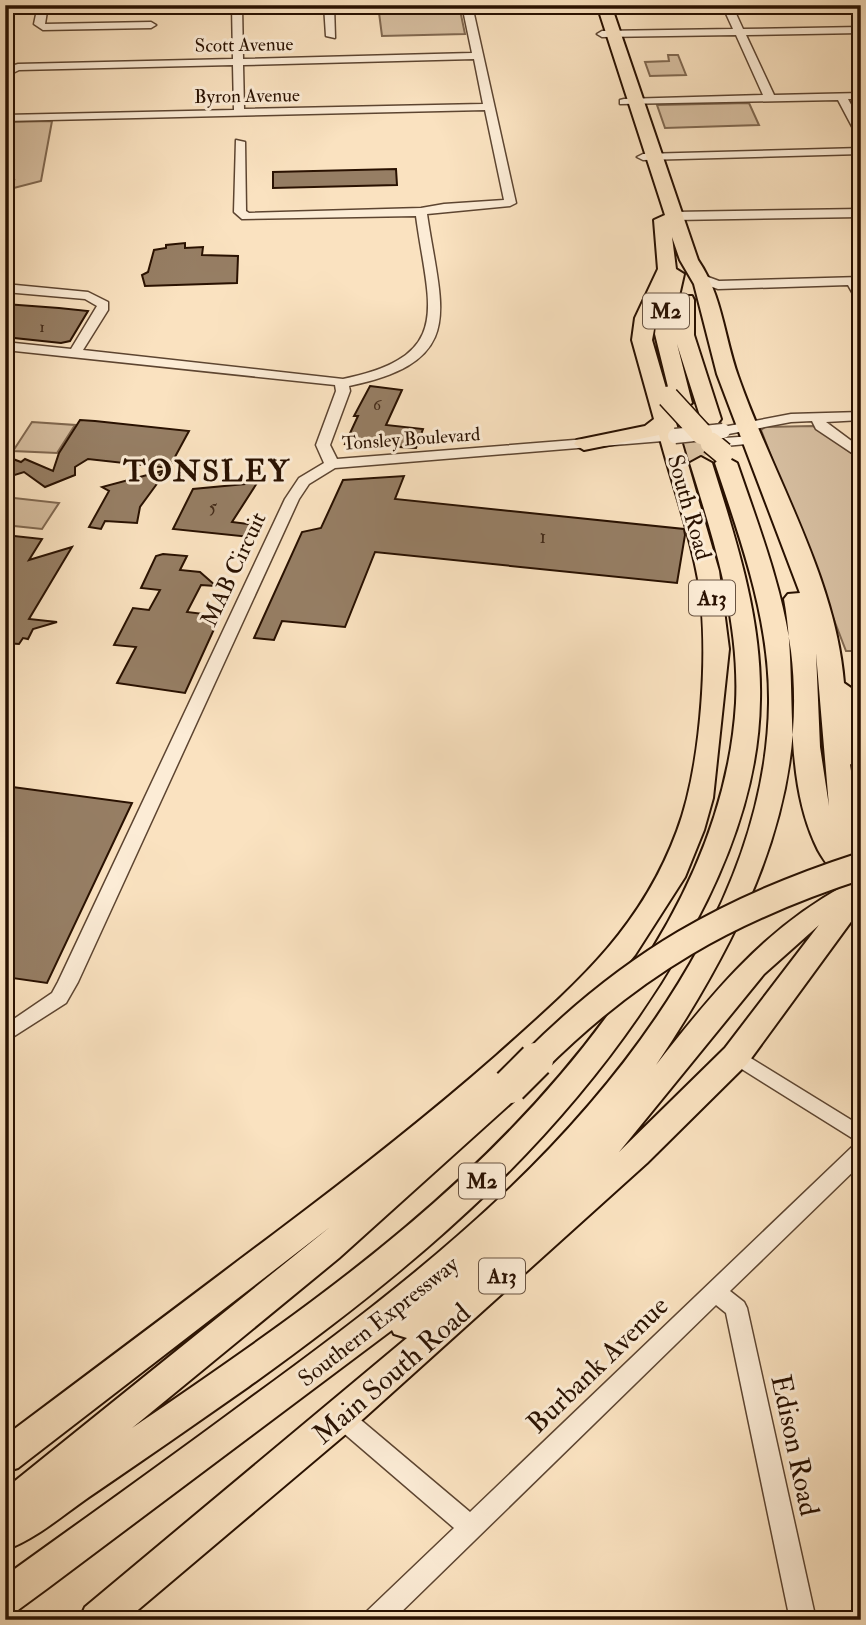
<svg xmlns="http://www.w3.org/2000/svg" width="866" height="1625" font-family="'IM FELL Double Pica',serif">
<rect width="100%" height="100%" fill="#fae2c0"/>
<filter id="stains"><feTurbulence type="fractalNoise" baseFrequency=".00286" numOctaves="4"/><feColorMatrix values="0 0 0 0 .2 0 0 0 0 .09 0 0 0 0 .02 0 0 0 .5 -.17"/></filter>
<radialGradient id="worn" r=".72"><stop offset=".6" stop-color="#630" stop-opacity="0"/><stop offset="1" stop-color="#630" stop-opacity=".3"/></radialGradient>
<!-- green -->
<path fill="#d6bea0" stroke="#806850" stroke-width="2" d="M 378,5 L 459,5 L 465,34 L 382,36 Z
M 668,55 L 678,55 L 686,75 L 650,76 L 645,62 L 669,61 Z
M 749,103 L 759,125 L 665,128 L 657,105 Z
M 52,121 L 41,181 L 6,190 L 14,180 L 5,177 L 5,122 Z
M 32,422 L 75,425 L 57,453 L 13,451 Z
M 813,426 L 861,460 L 861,651 L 846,651 L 761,430 L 765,427 Z
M 5,497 L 59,503 L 42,529 L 5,525 Z"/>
<!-- building -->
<path fill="#967e64" stroke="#291101" stroke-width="2" d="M 396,169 L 397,185 L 273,188 L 273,172 Z
M 185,243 L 185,248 L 203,247 L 202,255 L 238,256 L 237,283 L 145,286 L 142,275 L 148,272 L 154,250 L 166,248 L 166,245 Z
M 5,304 L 59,308 L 88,311 L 70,341 L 61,343 L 5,337 Z
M 370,386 L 402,390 L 386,425 L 423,429 L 416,448 L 345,444 L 358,416 L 354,416 Z
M 80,420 L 95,421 L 189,431 L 169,468 L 88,459 L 75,467 L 75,475 L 45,487 L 24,472 L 5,478 L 5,456 L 21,462 L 25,459 L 53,471 L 59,453 Z
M 166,470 L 154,480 L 159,481 L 140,507 L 137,523 L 105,521 L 101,529 L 89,527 L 109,491 L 102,487 Z
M 404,476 L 395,499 L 684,529 L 685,535 L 677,583 L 375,552 L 345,627 L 282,621 L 274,640 L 254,638 L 302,532 L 321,528 L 343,480 Z
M 257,483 L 232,522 L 256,525 L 250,537 L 173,529 L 193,489 Z
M 5,535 L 42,539 L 29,560 L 72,547 L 29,619 L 57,622 L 33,629 L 28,639 L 23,638 L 19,644 L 5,643 Z
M 163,554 L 187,556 L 180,570 L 200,572 L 216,586 L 201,585 L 187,612 L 220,616 L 185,693 L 117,683 L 136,647 L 114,645 L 133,608 L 149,610 L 160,590 L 141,588 L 156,556 Z
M 5,786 L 132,803 L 47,983 L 5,977 Z"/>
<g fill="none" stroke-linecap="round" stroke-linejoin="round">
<!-- highway-tunnel -->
<path stroke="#dbc3a3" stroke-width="21" stroke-dasharray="21 10" stroke-linecap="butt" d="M 683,408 L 701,463"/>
<defs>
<path id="minor" d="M 38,5 L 48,5 L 45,24 L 151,22 L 156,25 L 151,28 L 43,30 L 34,24 Z
M 127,5 L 201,5 L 196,8 L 132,8 Z
M 232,5 L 242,5 L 243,59 L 472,53 L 462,5 L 472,5 L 516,203 L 510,206 L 427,214 C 441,310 469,361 349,386 L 350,391 L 330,445 L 337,459 L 675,432 L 682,436 L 675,440 L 335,468 L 309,484 L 299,499 L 78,982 L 66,1003 L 5,1042 L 5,1025 L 52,993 L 58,982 L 285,499 L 299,478 L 324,463 L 316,445 L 336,391 L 335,385 L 5,350 L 5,342 L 71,349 L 97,306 L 85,299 L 5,292 L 5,284 L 88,292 L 108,302 L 108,310 L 83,350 L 343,379 C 456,356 428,306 416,216 L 242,219 L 234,212 L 236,140 L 245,142 L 246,211 L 249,213 L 421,208 L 444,204 L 504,200 L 485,110 L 5,121 L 5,115 L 234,110 L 233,65 L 19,70 L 13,73 L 10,85 L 5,88 L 5,68 L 18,64 L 233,59 ZM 474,59 L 483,104 L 244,109 L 243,65 Z
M 324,5 L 334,5 L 335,38 L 326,36 Z
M 722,5 L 732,5 L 743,29 L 861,27 L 861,33 L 746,35 L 774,95 L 861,93 L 861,99 L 848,99 L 861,123 L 861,137 L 856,134 L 838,100 L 620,104 L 620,100 L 624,99 L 763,95 L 736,35 L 602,37 L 597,34 L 602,31 L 733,29 Z
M 848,5 L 858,5 L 861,21 L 858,20 Z
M 861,148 L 861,154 L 643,160 L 637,157 L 643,154 Z
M 861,209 L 861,217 L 675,220 L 669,216 L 675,212 Z
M 700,274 L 719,281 L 861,277 L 861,302 L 857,301 L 848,285 L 718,289 L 696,281 L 696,275 Z
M 861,412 L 861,420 L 826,422 L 861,448 L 861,459 L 816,429 L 812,421 L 791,422 L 723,435 L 716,431 L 723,427 L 791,414 Z
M 752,436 L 759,440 L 757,443 L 725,446 L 718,442 L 725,438 Z
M 736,1049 L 861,1126 L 861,1164 L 730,1291 L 744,1302 L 747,1308 L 816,1620 L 790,1620 L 726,1313 L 716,1305 L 393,1620 L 362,1620 L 366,1612 L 454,1528 L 333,1424 L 329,1417 L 333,1410 L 341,1407 L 349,1410 L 470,1512 L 854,1145 L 860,1143 L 729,1061 L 726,1056 L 729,1051 Z"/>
<path id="highway" d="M 597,5 L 611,5 L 698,260 C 722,295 724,336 738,376 C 772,474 836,578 844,683 L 854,690 L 861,714 L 861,770 L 850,764 L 861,840 L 861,908 L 747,1064 L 647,1163 L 353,1428 L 126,1620 L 79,1620 L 85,1607 L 407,1338 L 394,1334 L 392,1330 L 48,1588 L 18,1610 L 5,1615 L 5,1576 C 84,1519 163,1463 241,1405 C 417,1277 594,1141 700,946 C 740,872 768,788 769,703 C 770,620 741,541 715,463 L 719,459 L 726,457 L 737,463 C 758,524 782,587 791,651 C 810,804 738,942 656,1065 C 711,995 764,929 844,886 C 835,874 825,863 818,850 C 780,774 799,681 784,599 L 788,594 L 800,593 L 717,374 L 694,284 L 680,260 L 672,237 L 676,269 L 684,274 L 679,296 L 692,296 L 694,300 L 694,335 L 721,419 L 718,423 L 711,425 L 701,419 L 677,344 L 692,403 L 682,409 L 672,403 L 655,334 L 658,308 L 652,340 L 719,571 L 729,649 L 713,798 L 704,830 L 685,877 L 635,955 L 608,988 L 512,1075 L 521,1078 L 525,1086 L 521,1094 L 339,1258 L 132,1428 C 323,1298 506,1171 635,976 C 690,894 730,802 736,703 C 740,621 714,541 690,463 L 701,457 L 712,463 C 736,540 762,618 760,700 C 759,788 725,873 681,949 C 574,1134 420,1264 248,1387 C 195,1424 142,1461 89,1497 C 63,1515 36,1539 5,1550 L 5,1489 L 330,1227 L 18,1468 L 5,1472 L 5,1436 C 95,1369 185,1301 275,1233 C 351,1176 425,1118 497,1055 C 574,986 640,931 677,831 C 702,765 711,638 696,569 C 687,524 671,480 659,435 L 584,450 L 574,444 L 577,440 L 645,426 L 654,419 L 632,340 L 635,318 L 658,269 L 654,220 L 665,215 ZM 816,653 L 829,806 L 820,747 ZM 819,925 L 725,1048 L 619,1152 L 764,974 Z"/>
</defs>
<!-- minor casing -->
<use href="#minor" stroke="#5d4531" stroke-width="3"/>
<!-- highway casing -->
<use href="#highway" stroke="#291101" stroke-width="4"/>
<!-- minor -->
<use href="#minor" fill="#fcecd6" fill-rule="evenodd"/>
<!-- highway -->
<use href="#highway" fill="#fae2c0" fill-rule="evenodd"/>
<defs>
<path id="minor-bridge" d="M 675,436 L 723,431"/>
<path id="highway-bridge-far2" d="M 668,397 L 702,434
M 711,443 L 723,453"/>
<path id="highway-bridge-far1" d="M 534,1062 C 633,963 728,909 861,866"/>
<path id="highway-bridge" d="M 510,1086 L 536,1060"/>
</defs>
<!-- minor-bridge casing -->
<use href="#minor-bridge" stroke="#5d4531" stroke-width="17" stroke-linecap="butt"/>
<!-- highway-bridge-far2 casing -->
<use href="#highway-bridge-far2" stroke="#291101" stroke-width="24" stroke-linecap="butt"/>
<!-- highway-bridge-far1 casing -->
<use href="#highway-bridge-far1" stroke="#291101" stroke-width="30" stroke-linecap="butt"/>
<!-- highway-bridge casing -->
<use href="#highway-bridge" stroke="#291101" stroke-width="38" stroke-linecap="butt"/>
<!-- minor-bridge -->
<use href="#minor-bridge" stroke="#fcecd6" stroke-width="14"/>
<!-- highway-bridge-far2 -->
<use href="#highway-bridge-far2" stroke="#fae2c0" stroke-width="21"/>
<!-- highway-bridge-far1 -->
<use href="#highway-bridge-far1" stroke="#fae2c0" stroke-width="26"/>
<!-- highway-bridge -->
<use href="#highway-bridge" stroke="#fae2c0" stroke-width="34"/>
</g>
<g text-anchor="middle" stroke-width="6" stroke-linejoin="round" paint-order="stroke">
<!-- far-number labels -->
<g font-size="16" fill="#442c1a">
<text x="42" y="332">1</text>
<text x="377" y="410">6</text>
</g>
<!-- far-street labels -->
<g font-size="19" fill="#291101" stroke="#fcecd6">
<text transform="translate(244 44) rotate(-1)" y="7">Scott Avenue</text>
<text transform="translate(247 95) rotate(-1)" y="7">Byron Avenue</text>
<text transform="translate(411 438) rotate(-4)" y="7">Tonsley Boulevard</text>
</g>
<!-- number labels -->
<g font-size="19" fill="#442c1a">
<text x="213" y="513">5</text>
<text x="543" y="543">1</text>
</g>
<!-- shield labels -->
<g fill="#fcecd6" stroke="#685341" stroke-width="2">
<rect x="643" y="293.5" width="46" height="35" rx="5"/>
<rect x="689" y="580.5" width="46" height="35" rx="5"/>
<rect x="459" y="1163.5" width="46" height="35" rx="5"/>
<rect x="479" y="1258.5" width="46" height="35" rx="5"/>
</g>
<g font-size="21" font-weight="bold" fill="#291101">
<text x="666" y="318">M2</text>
<text x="712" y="605">A13</text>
<text x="482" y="1188">M2</text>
<text x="502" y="1283">A13</text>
</g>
<!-- street labels -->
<g font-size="23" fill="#291101" stroke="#fcecd6">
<text transform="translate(690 507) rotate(74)" y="8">South Road</text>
<text transform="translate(233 569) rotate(-65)" y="8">MAB Circuit</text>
<text transform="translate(378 1321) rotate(-38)" y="8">Southern Expressway</text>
</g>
<!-- near-street labels -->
<g font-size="28" fill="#291101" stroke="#fcecd6">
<text transform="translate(597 1364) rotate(-44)" y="10">Burbank Avenue</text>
<text transform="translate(391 1373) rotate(-41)" y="10">Main South Road</text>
<text transform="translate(796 1445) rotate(78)" y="10">Edison Road</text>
</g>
<!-- district labels -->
<g font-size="30" font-weight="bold" letter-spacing="2" fill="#291101" stroke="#fcecd6">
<text x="207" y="481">TONSLEY</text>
</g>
</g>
<!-- margin -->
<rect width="866" height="1625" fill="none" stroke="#fae2c0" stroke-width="28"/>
<rect x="7" y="7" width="852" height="1611" fill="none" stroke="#291101" stroke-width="3.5"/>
<rect x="14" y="14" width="838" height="1597" fill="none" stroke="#291101" stroke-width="2"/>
<rect width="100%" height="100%" filter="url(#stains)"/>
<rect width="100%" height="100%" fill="url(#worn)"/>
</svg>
